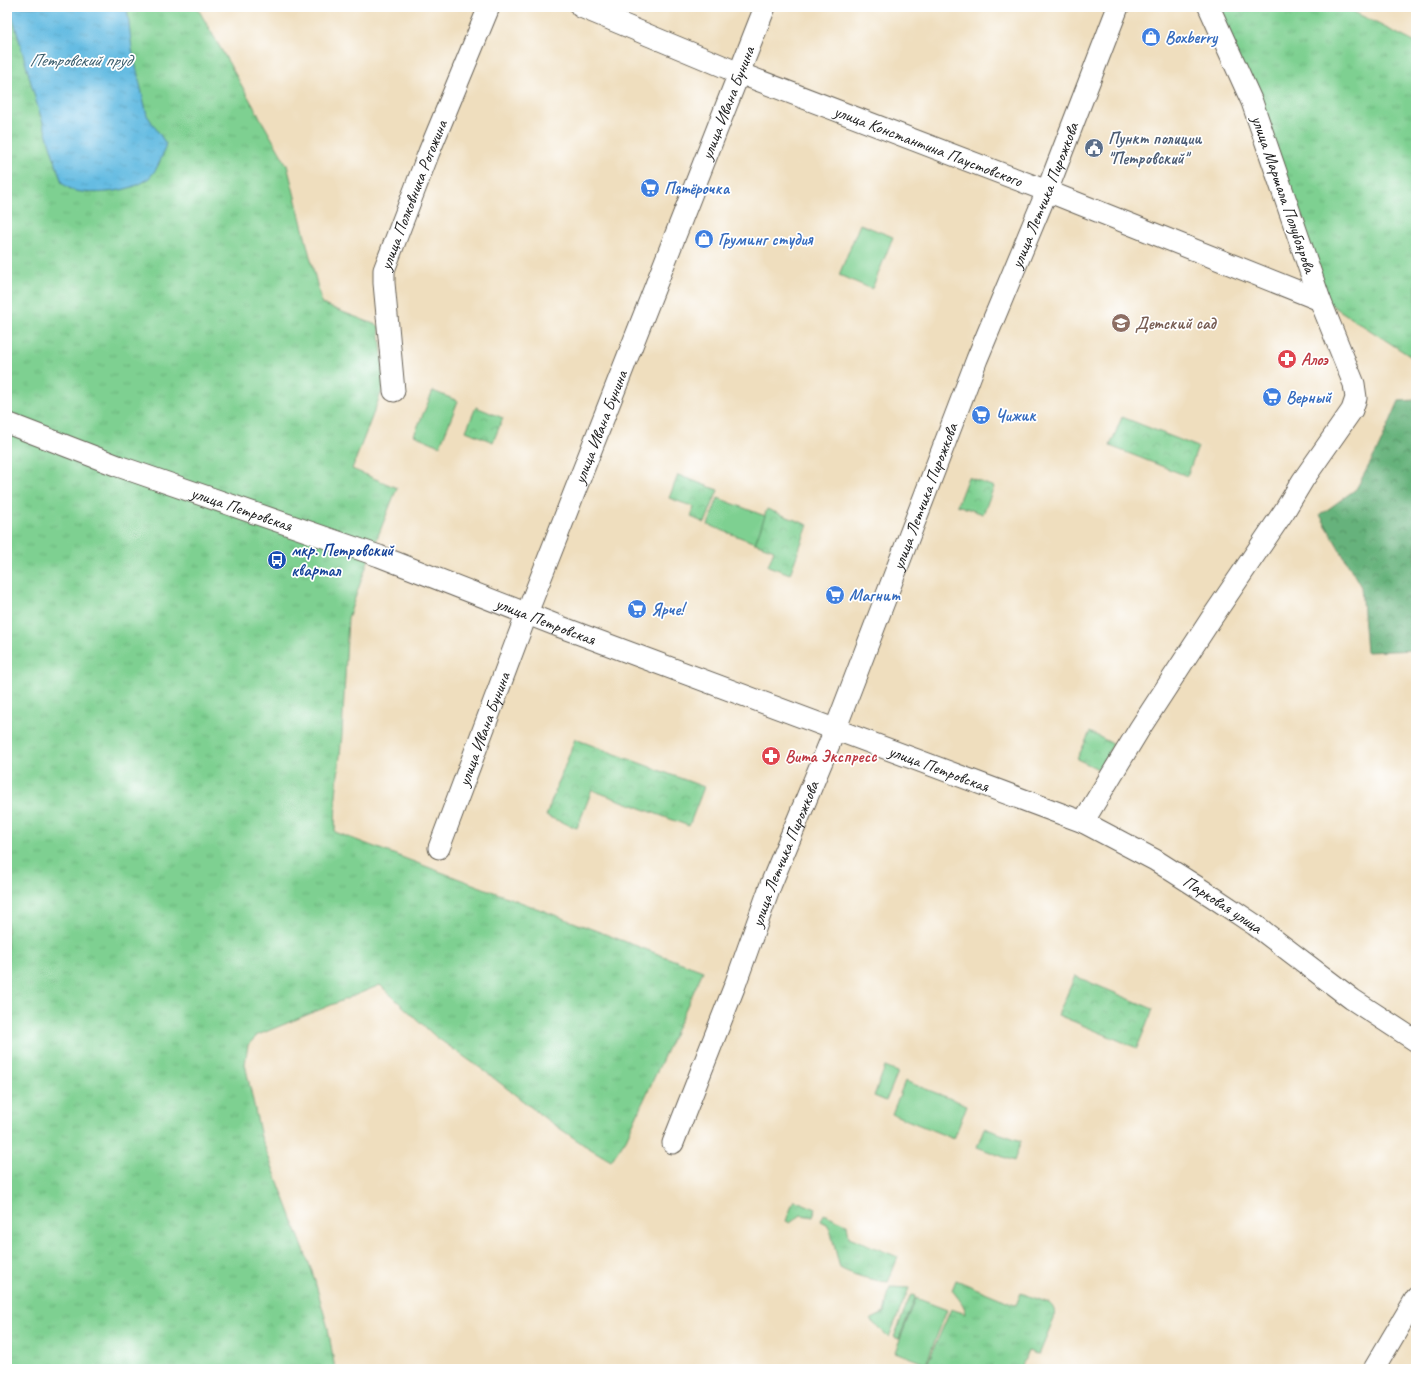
<svg xmlns="http://www.w3.org/2000/svg" width="1423" height="1376" font-family="Caveat,sans-serif">
<defs>
<pattern id="grass-tufts" width="24" height="20" patternUnits="userSpaceOnUse"><rect width="24" height="20" fill="#7ed091"/><path d="M3 7l-1-3M5 7V3M7 7l1-3M15 17l-1-3M17 17v-4M19 17l1-3" fill="none" stroke="#6cb27c"/></pattern>
<pattern id="forest-crowns" width="20" height="18" patternUnits="userSpaceOnUse"><rect width="20" height="18" fill="#66b27b"/><path d="M2 6a3 3 0 1 1 6 0M12 15a3 3 0 1 1 6 0" fill="none" stroke="#539064"/></pattern>
<pattern id="park-crowns" width="20" height="18" patternUnits="userSpaceOnUse"><rect width="20" height="18" fill="#7ed091"/><path d="M2 6a3 3 0 1 1 6 0M12 15a3 3 0 1 1 6 0" fill="none" stroke="#6cb27c"/></pattern>
<pattern id="water-ripples" width="26" height="14" patternUnits="userSpaceOnUse"><rect width="26" height="14" fill="#65bce2"/><path d="M2 4q2-2 4 0t4 0M15 11q2-2 4 0t4 0" fill="none" stroke="#57a1c1"/></pattern>
</defs>
<rect width="100%" height="100%" fill="#fff"/>
<filter id="ink" filterUnits="userSpaceOnUse"><feTurbulence type="fractalNoise" baseFrequency=".025" numOctaves="2"/><feDisplacementMap in="SourceGraphic" scale="8" xChannelSelector="R" yChannelSelector="G"/><feConvolveMatrix kernelMatrix="1 2 1 2 8 2 1 2 1" color-interpolation-filters="sRGB"/></filter>
<filter id="wash" filterUnits="userSpaceOnUse"><feTurbulence type="fractalNoise" baseFrequency=".012" numOctaves="4" result="noise"/><feDisplacementMap in="SourceGraphic" scale="16" xChannelSelector="R" yChannelSelector="G"/><feGaussianBlur stdDeviation="0.9" result="paint"/><feColorMatrix in="noise" values="0 0 0 0 0 0 0 0 0 0 0 0 0 0 0 0 0 1.4 0 .05"/><feComposite in="paint" operator="in"/></filter>
<g filter="url(#wash)">
<rect width="100%" height="100%" fill="#efdebe"/>
<!-- grass -->
<path fill="url(#grass-tufts)" stroke="#4d7656" d="M 7,7 L 197,7 L 287,165 L 322,304 L 379,326 L 385,383 L 352,469 L 397,488 L 367,564 L 348,618 L 342,735 L 336,795 L 335,832 L 703,971 L 626,1139 L 611,1161 L 584,1145 L 546,1119 L 486,1072 L 436,1037 L 380,985 L 258,1035 L 248,1045 L 245,1064 L 261,1137 L 313,1274 L 328,1328 L 335,1369 L 7,1369 Z
M 1216,7 L 1344,7 L 1416,43 L 1416,360 L 1322,299 Z
M 794,1200 L 816,1209 L 813,1217 L 801,1215 L 790,1223 L 786,1221 Z
M 824,1214 L 847,1224 L 849,1237 L 898,1257 L 888,1282 C 871,1280 855,1276 840,1268 L 830,1229 L 827,1224 L 821,1221 Z
M 956,1280 L 1016,1305 L 1021,1293 L 1049,1303 C 1055,1308 1055,1312 1054,1319 L 1039,1355 L 1028,1351 L 1022,1366 L 1029,1369 L 925,1369 L 951,1309 L 966,1314 C 965,1305 957,1297 952,1290 Z
M 890,1287 L 909,1288 L 889,1337 L 870,1320 L 884,1313 Z
M 913,1295 L 916,1296 L 899,1339 L 894,1337 L 910,1296 Z"/>
<!-- forest -->
<path fill="url(#forest-crowns)" stroke="#41674c" d="M 1416,400 L 1416,650 L 1366,652 L 1361,587 L 1320,515 L 1356,489 L 1379,447 L 1399,401 Z"/>
<!-- park -->
<path fill="url(#park-crowns)" stroke="#4d7656" d="M 476,407 L 503,418 L 493,442 L 466,431 Z
M 1122,417 L 1198,447 L 1187,476 L 1110,446 Z
M 678,475 L 718,490 L 705,523 L 691,517 L 694,507 L 669,498 Z
M 968,477 L 994,487 L 983,514 L 957,505 Z
M 767,509 L 808,525 L 790,574 L 768,566 L 774,550 L 755,543 Z
M 1090,732 L 1113,744 L 1100,770 L 1077,759 Z
M 575,739 L 704,787 L 689,826 L 592,790 L 577,828 L 546,816 Z
M 1075,976 L 1153,1009 L 1137,1048 L 1058,1015 Z"/>
<!-- garden -->
<path fill="#7ed091" stroke="#4d7656" d="M 860,224 L 893,237 L 872,289 L 839,275 Z
M 433,391 L 458,401 L 440,446 L 414,435 Z
M 718,498 L 765,516 L 755,543 L 708,525 Z
M 885,1067 L 898,1072 L 886,1101 L 874,1096 Z
M 905,1081 L 967,1105 L 954,1139 L 892,1114 Z
M 984,1128 L 1021,1141 L 1014,1161 L 977,1147 Z
M 916,1298 L 947,1310 L 926,1364 L 895,1352 Z"/>
<!-- water -->
<path fill="url(#water-ripples)" stroke="#406c7f" d="M 10,7 L 127,7 L 132,49 L 147,115 L 166,144 C 162,157 159,167 150,177 C 135,192 95,195 75,191 C 71,190 66,186 62,183 L 36,101 Z"/>
</g>
<g filter="url(#ink)">
<g fill="none" stroke-linecap="round" stroke-linejoin="round">
<defs>
<g id="minor">
<path id="s1" d="M 581,7 L 739,73 L 1047,191 L 1320,300"/>
<path id="s2" d="M 394,391 L 384,283 L 384,270 L 429,152 L 489,7"/>
<path id="s3" d="M 7,423 L 118,466 L 379,556 L 561,627 L 1083,822 L 1155,860 L 1213,897 L 1255,925 L 1352,999 L 1416,1041"/>
<path d="M 1083,822 L 1140,728 L 1211,619 L 1285,510 L 1303,480 L 1352,410 L 1356,398 L 1354,384 L 1320,300 L 1252,102 L 1209,7"/>
<path id="s4" d="M 439,848 L 527,613 L 765,7"/>
<path id="s5" d="M 673,1143 L 735,985 L 771,884 L 835,730 L 977,359 L 1047,191 L 1118,7"/>
<path d="M 1374,1369 L 1416,1298"/>
</g>
</defs>
<!-- minor casing -->
<use href="#minor" stroke="#666055" stroke-width="23"/>
<!-- minor -->
<use href="#minor" stroke="#fff" stroke-width="21"/>
</g>
</g>
<!-- icons -->
<defs>
<symbol id="shop-disc" viewBox="-11 -11 22 22"><circle r="9.5" fill="#3f7fe0" stroke="#fff"/><path d="M-5-2.5h2.3a2.7 3.5 0 0 1 5.4 0H5L5.5 6h-11ZM-1.5-2.5h3a1.5 2.3 0 0 0-3 0Z" fill="#fff"/></symbol>
<symbol id="civic-disc" viewBox="-11 -11 22 22"><circle r="9.5" fill="#5c6f8a" stroke="#fff"/><path d="M-.6-6.5H3V-4.5H.6V-3L4-1V1h2V6H-6V1h2V-1L-.6-3ZM-1.2 2.5V6h2.4V2.5Z" fill="#fff"/></symbol>
<symbol id="supermarket-disc" viewBox="-11 -11 22 22"><circle r="9.5" fill="#3f7fe0" stroke="#fff"/><path d="M-6-5.5h2.5l.6 2H6L4.5 2H-2.5L-4.4-4H-6ZM-1.5 3.2a1.3 1.3 0 1 0 .1 0ZM3 3.2a1.3 1.3 0 1 0 .1 0Z" fill="#fff"/></symbol>
<symbol id="school-disc" viewBox="-11 -11 22 22"><circle r="9.5" fill="#8d6e63" stroke="#fff"/><path d="M0-5L7-2L0 1L-7-2ZM-4 1L0 2.5L4 1V4Q0 6-4 4Z" fill="#fff"/></symbol>
<symbol id="pharmacy-disc" viewBox="-11 -11 22 22"><circle r="9.5" fill="#e0444e" stroke="#fff"/><path d="M-2-6h4v4h4v4h-4v4h-4v-4h-4v-4h4Z" fill="#fff"/></symbol>
<symbol id="bus-disc" viewBox="-11 -11 22 22"><circle r="9.5" fill="#1a4fb4" stroke="#fff"/><path d="M-5-6H5V4H4V6H2V4H-2V6H-4V4H-5ZM-3.5-4V0h7V-4ZM-3.5 1.2v1.5H-2V1.2ZM2 1.2v1.5H3.5V1.2Z" fill="#fff"/></symbol>
</defs>
<g fill-rule="evenodd">
<use href="#shop-disc" x="1140" y="26" width="22" height="22"/>
<use href="#civic-disc" x="1083" y="137" width="22" height="22"/>
<use href="#supermarket-disc" x="639" y="177" width="22" height="22"/>
<use href="#shop-disc" x="693" y="228" width="22" height="22"/>
<use href="#school-disc" x="1110" y="312" width="22" height="22"/>
<use href="#pharmacy-disc" x="1276" y="348" width="22" height="22"/>
<use href="#supermarket-disc" x="1261" y="386" width="22" height="22"/>
<use href="#supermarket-disc" x="970" y="404" width="22" height="22"/>
<use href="#bus-disc" x="266" y="549" width="22" height="22"/>
<use href="#supermarket-disc" x="824" y="584" width="22" height="22"/>
<use href="#supermarket-disc" x="626" y="598" width="22" height="22"/>
<use href="#pharmacy-disc" x="760" y="745" width="22" height="22"/>
</g>
<g text-anchor="middle" stroke-width="3.5" stroke-linejoin="round" paint-order="stroke">
<!-- shop labels -->
<g font-size="17" font-weight="bold" fill="#366cbe" stroke="#fff" text-anchor="start">
<text x="1165" y="43">Boxberry</text>
<text x="664" y="194">Пятёрочка</text>
<text x="718" y="245">Груминг студия</text>
<text x="1286" y="403">Верный</text>
<text x="995" y="421">Чижик</text>
<text x="849" y="601">Магнит</text>
<text x="651" y="615">Ярче!</text>
</g>
<!-- street labels -->
<g font-size="17" fill="#1c1c1c" stroke="#fff">
<text dy="6" stroke="none"><textPath href="#s4" startOffset="799">улица Ивана Бунина</textPath></text>
<text dy="6" stroke="none"><textPath href="#s1" startOffset="374">улица Константина Паустовского</textPath></text>
<text transform="translate(1284 194) rotate(71)" y="6">улица Маршала Полубоярова</text>
<text dy="6" stroke="none"><textPath href="#s2" startOffset="202">улица Полковника Рогожина</textPath></text>
<text dy="6" stroke="none"><textPath href="#s5" startOffset="1018">улица Летчика Пирожкова</textPath></text>
<text dy="6" stroke="none"><textPath href="#s4" startOffset="451">улица Ивана Бунина</textPath></text>
<text dy="6" stroke="none"><textPath href="#s5" startOffset="694">улица Летчика Пирожкова</textPath></text>
<text dy="6" stroke="none"><textPath href="#s3" startOffset="250">улица Петровская</textPath></text>
<text dy="6" stroke="none"><textPath href="#s3" startOffset="574">улица Петровская</textPath></text>
<text dy="6" stroke="none"><textPath href="#s4" startOffset="127">улица Ивана Бунина</textPath></text>
<text dy="6" stroke="none"><textPath href="#s3" startOffset="994">улица Петровская</textPath></text>
<text dy="6" stroke="none"><textPath href="#s5" startOffset="310">улица Летчика Пирожкова</textPath></text>
<text dy="6" stroke="none"><textPath href="#s3" startOffset="1310">Парковая улица</textPath></text>
</g>
<!-- service labels -->
<g font-size="17" font-weight="bold" fill="#4e5e75" stroke="#fff" text-anchor="start">
<text x="1108" y="144">Пункт полиции<tspan x="1108" dy="20">"Петровский"</tspan></text>
</g>
<!-- education labels -->
<g font-size="17" font-weight="bold" fill="#785e54" stroke="#fff" text-anchor="start">
<text x="1135" y="329">Детский сад</text>
</g>
<!-- health labels -->
<g font-size="17" font-weight="bold" fill="#be3a42" stroke="#fff" text-anchor="start">
<text x="1301" y="365">Алоэ</text>
<text x="785" y="762">Вита Экспресс</text>
</g>
<!-- transit labels -->
<g font-size="17" font-weight="bold" fill="#164399" stroke="#fff" text-anchor="start">
<text x="291" y="556">мкр. Петровский<tspan x="291" dy="20">квартал</tspan></text>
</g>
<!-- water labels -->
<g font-size="18" font-style="italic" fill="#395c6b" stroke="#fff">
<text x="80" y="66">Петровский пруд</text>
</g>
</g>
<!-- margin -->
<rect width="1423" height="1376" fill="none" stroke="#fff" stroke-width="24"/>
</svg>
